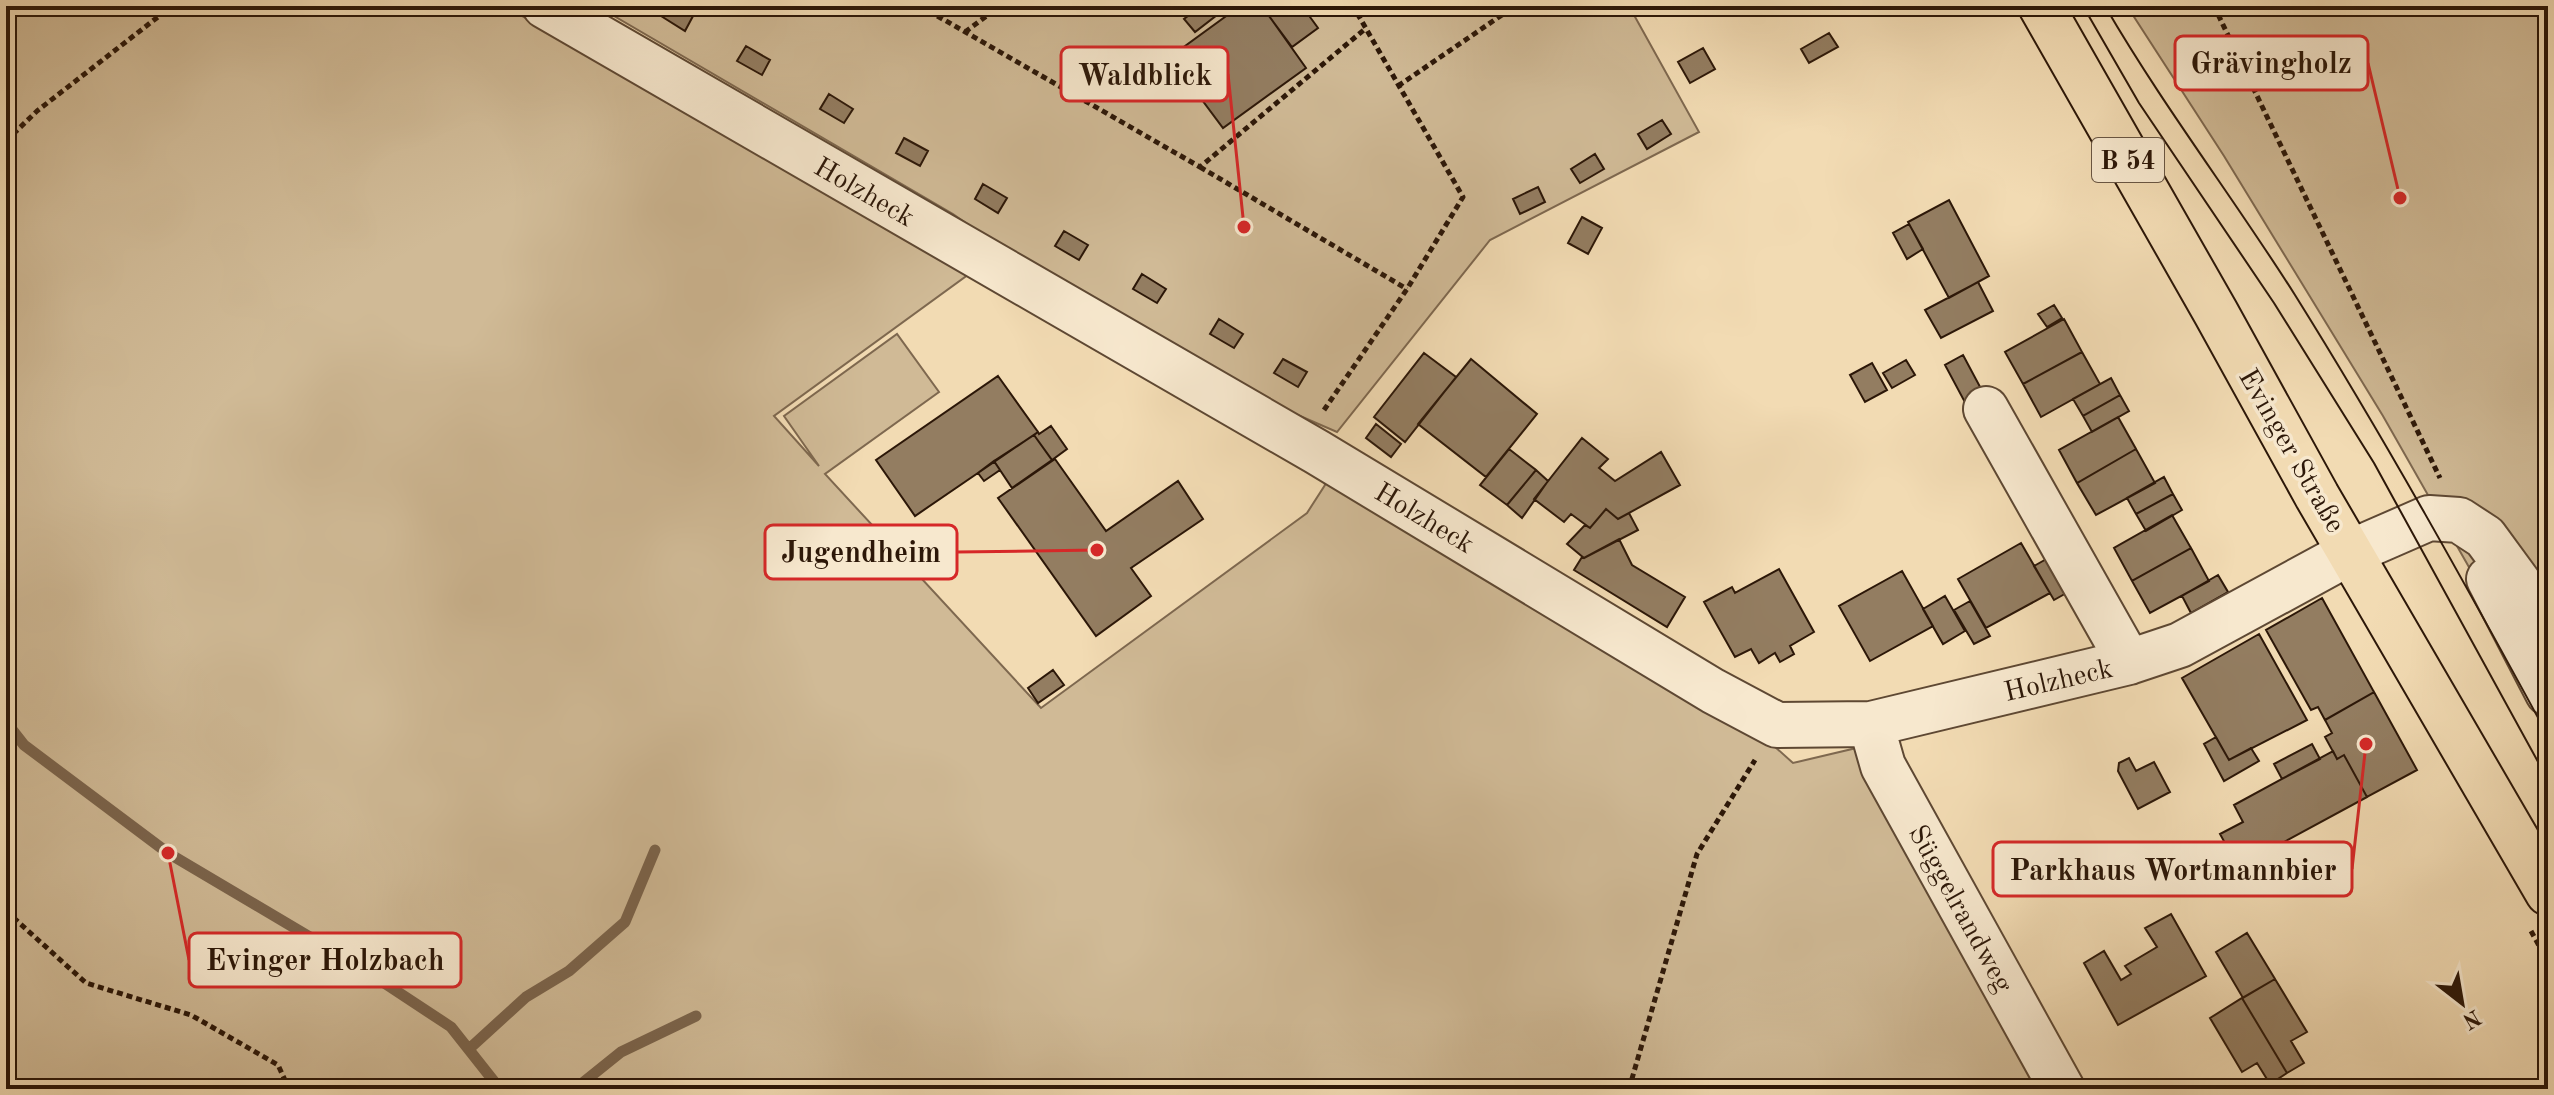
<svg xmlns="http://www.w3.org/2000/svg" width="2554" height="1095" font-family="'Old Standard TT',serif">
<rect width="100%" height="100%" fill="#f2dbb3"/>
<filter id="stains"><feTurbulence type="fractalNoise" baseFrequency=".0025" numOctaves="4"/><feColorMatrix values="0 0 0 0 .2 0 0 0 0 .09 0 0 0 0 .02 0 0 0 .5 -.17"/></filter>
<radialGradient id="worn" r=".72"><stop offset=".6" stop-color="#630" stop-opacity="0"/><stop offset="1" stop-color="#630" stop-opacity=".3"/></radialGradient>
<!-- green -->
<path fill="#d0ba96" stroke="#7e684f" stroke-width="2" d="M 6,6 L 505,6 L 969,274 L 774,416 L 819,466 L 784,416 L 897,334 L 939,392 L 825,474 L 1041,708 L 1307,513 L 1325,485 L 1317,452 L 1713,691 L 1793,763 L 1865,746 L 2047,1089 L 6,1089 Z
M 597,6 L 1629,6 L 1699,132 L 1490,240 L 1337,432 L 1277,406 L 999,246 L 953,214 Z
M 2127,6 L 2548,6 L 2548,677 L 2519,655 L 2383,416 L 2224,156 Z"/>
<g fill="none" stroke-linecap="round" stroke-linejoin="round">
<!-- stream -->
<path stroke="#7b644c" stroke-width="11" d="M 6,722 L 24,745 L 168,853 L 357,965 L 451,1027 L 500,1089
M 469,1049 L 526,997 L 569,971 L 625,922 L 655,850
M 575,1089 L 621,1052 L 696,1016"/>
</g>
<!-- building -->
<path fill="#937d61" stroke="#2c1708" stroke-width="2" d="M 667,6 L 677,6 L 693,16 L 685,31 L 661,16 Z
M 1201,6 L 1210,6 L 1217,15 L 1195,32 L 1184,19 Z
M 1240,6 L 1262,6 L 1306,68 L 1223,128 L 1170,57 Z
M 1275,6 L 1302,6 L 1318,28 L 1292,47 L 1266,12 Z
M 1829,33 L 1838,47 L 1809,63 L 1801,49 Z
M 746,46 L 770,60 L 762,75 L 737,61 Z
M 1703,48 L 1715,69 L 1690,83 L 1678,62 Z
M 829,94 L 853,109 L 844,123 L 820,109 Z
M 1662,120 L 1671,134 L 1647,149 L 1638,134 Z
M 904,138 L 928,151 L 920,166 L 896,153 Z
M 1595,154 L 1604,169 L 1580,183 L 1571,169 Z
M 983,184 L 1007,198 L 998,213 L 975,199 Z
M 1538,187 L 1545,202 L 1520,214 L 1513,199 Z
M 1949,200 L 1989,276 L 1949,298 L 1908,222 Z
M 1582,217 L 1602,228 L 1588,254 L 1568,243 Z
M 1909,224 L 1923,249 L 1907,259 L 1893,233 Z
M 1064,231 L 1088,245 L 1079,260 L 1055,246 Z
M 1142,274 L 1166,289 L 1157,303 L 1133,289 Z
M 1978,282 L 1993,311 L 1941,338 L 1925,310 Z
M 2054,305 L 2062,318 L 2047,327 L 2038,314 Z
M 1219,319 L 1243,334 L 1234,348 L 1210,334 Z
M 2064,319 L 2082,352 L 2023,384 L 2005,352 Z
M 2082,352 L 2100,384 L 2041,417 L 2023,384 Z
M 1424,353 L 1456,377 L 1405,442 L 1374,417 Z
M 1963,355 L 1986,398 L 1968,408 L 1945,365 Z
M 1283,359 L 1307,372 L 1298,387 L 1274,373 Z
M 1471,359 L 1537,414 L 1486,477 L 1418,424 Z
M 1906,360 L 1915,375 L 1892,388 L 1883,373 Z
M 1872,363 L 1887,390 L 1865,402 L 1850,375 Z
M 998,376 L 1038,432 L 915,516 L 876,460 Z
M 2111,378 L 2120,395 L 2083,416 L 2073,399 Z
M 2120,395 L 2129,411 L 2092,432 L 2083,416 Z
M 2118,417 L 2136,449 L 2077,483 L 2059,450 Z
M 1376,424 L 1401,444 L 1391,457 L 1366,438 Z
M 1051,426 L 1067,449 L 1052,460 L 1034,435 L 1038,432 L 1039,434 Z
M 1034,435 L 1052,460 L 1012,488 L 994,461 Z
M 1582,438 L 1608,459 L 1599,468 L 1615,481 L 1661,452 L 1680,485 L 1618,519 L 1606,509 L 1590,528 L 1571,514 L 1564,522 L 1534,499 Z
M 1509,449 L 1536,470 L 1507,505 L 1480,485 Z
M 2136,449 L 2155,483 L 2096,515 L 2077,483 Z
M 1055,459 L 1106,531 L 1178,481 L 1203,519 L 1131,568 L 1151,596 L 1096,636 L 998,498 Z
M 994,461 L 1000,470 L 984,481 L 978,473 Z
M 1536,470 L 1548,481 L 1522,518 L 1507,505 Z
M 2164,477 L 2173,494 L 2136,514 L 2127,498 Z
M 2173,494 L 2182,510 L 2146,531 L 2136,514 Z
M 1606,509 L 1618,519 L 1629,513 L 1638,530 L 1584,558 L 1567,544 L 1585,525 L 1590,528 Z
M 2172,515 L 2191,548 L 2132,581 L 2114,548 Z
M 1619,539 L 1632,565 L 1685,597 L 1667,627 L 1574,570 L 1582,557 L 1584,558 Z
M 2021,543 L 2050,593 L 1986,628 L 1958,579 Z
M 2191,548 L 2209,581 L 2150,613 L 2132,581 Z
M 2050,557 L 2070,591 L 2054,600 L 2034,566 Z
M 1779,569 L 1814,632 L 1790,646 L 1794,654 L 1780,662 L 1775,653 L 1759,663 L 1751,649 L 1735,657 L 1704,602 L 1732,587 L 1735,593 Z
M 1902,571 L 1933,626 L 1870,661 L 1839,606 Z
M 2218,575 L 2228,592 L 2191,613 L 2182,596 Z
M 1945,596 L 1965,631 L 1943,644 L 1923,609 Z
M 2322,598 L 2374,692 L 2325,720 L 2318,707 L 2311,710 L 2266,630 Z
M 1970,601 L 1990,636 L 1974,644 L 1954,610 Z
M 2259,634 L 2307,720 L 2229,760 L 2182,678 Z
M 1053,670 L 1064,685 L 1038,703 L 1028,688 Z
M 2374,692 L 2417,770 L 2367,797 L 2344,755 L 2337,759 L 2325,737 L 2332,733 L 2325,720 Z
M 2216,737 L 2229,760 L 2251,748 L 2259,761 L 2224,781 L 2204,744 Z
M 2312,744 L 2320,759 L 2282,779 L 2274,764 Z
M 2333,751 L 2337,759 L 2344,755 L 2367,797 L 2238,867 L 2220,834 L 2243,822 L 2234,805 Z
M 2129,758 L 2136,771 L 2154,762 L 2170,792 L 2138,809 L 2118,771 L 2119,763 Z
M 2171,914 L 2206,976 L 2118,1025 L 2084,963 L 2104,951 L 2121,980 L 2131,974 L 2125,966 L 2157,947 L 2145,928 Z
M 2247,933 L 2275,979 L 2243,998 L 2216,952 Z
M 2275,979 L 2307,1032 L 2291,1041 L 2304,1063 L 2287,1073 L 2242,998 Z
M 2242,998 L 2287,1073 L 2270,1084 L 2257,1063 L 2242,1072 L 2210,1018 Z"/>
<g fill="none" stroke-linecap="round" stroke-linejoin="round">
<defs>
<path id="minor" d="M 545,6 L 1317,452 L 1713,691 L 1777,725 L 1871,724 L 2129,662 L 2180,645 L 2351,552 L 2429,518 L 2459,520 L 2485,537 L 2548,623
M 1986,409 L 2129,662
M 2489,579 L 2548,693
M 1871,724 L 1883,766 L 2062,1089"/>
<path id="major" d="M 2041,6 L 2216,313 L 2317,496 L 2548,893"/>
</defs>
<!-- minor casing -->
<use href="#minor" stroke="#5e4833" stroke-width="48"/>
<!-- major casing -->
<use href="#major" stroke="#2c1708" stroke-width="48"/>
<!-- path -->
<path stroke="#2c1708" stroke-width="5" stroke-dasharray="6 4" stroke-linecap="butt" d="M 920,6 L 1200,167 L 1365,29
M 2214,6 L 2440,478
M 965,32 L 1000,6
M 1398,86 L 1515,6
M 6,141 L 37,111 L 172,6
M 1200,167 L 1407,289
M 1324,410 L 1407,289 L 1463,197 L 1353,6
M 6,911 L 86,983 L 191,1015 L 278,1065 L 289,1089
M 2531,931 L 2548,962
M 1629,1089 L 1697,854 L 1755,760"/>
<!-- minor -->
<use href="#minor" stroke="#f7e8ce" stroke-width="44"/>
<!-- major -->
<use href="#major" stroke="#f2dbb3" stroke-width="44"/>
<!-- tram -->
<path stroke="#2c1708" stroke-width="2" d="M 2083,6 L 2139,103 L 2274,303 L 2374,463 L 2548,780
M 2105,6 C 2163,106 2233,197 2295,295 C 2385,439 2467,587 2548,736"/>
</g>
<g text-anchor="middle" stroke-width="7" stroke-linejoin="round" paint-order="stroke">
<!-- shield labels -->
<rect fill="#f7e8ce" stroke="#695643" stroke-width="2" x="2092" y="138" width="72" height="44" rx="6"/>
<g font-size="26" font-weight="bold" fill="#2c1708">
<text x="2128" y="169">B 54</text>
</g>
<!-- street labels -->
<g font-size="28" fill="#2c1708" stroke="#f7e8ce">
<text transform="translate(865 191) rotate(30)" y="10">Holzheck</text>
<text transform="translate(2293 450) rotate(60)" y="10">Evinger Straße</text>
<text transform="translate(1425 517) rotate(31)" y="10">Holzheck</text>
<text transform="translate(2058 679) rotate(-13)" y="10">Holzheck</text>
<text transform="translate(1962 908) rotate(61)" y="10">Süggelrandweg</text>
</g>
</g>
<!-- callouts -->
<path fill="none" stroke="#d62828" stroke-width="3" d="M2400 198L2368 63M1244 227L1228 74M1097 550L957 552M2366 744L2352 869M168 853L189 960"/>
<g fill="#d62828" stroke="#f7e8ce" stroke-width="3">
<circle cx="2400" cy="198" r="8"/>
<circle cx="1244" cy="227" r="8"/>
<circle cx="1097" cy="550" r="8"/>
<circle cx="2366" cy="744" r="8"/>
<circle cx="168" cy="853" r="8"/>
</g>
<g fill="#f7e8ce" stroke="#d62828" stroke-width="3">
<rect x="2175" y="36" width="193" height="54" rx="8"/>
<rect x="1061" y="47" width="167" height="54" rx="8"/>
<rect x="765" y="525" width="192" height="54" rx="8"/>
<rect x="1993" y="842" width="359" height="54" rx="8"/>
<rect x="189" y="933" width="272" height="54" rx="8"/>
</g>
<g font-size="30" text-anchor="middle" font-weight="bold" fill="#2c1708">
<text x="2271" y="73">Grävingholz</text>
<text x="1145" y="85">Waldblick</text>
<text x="861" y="562">Jugendheim</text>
<text x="2173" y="880">Parkhaus Wortmannbier</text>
<text x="325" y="970">Evinger Holzbach</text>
</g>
<!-- margin -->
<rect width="2554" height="1095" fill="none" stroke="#f2dbb3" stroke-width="32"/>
<rect x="8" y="8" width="2538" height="1079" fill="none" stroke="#2c1708" stroke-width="4"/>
<rect x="16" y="16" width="2522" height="1063" fill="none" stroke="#2c1708" stroke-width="2"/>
<!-- north arrow -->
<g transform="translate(2462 1003) rotate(149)" stroke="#f7e8ce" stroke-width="6" paint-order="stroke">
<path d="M0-6L14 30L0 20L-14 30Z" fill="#2c1708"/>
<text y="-12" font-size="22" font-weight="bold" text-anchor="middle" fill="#2c1708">N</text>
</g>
<rect width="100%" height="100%" filter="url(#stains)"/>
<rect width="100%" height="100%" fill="url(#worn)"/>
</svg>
